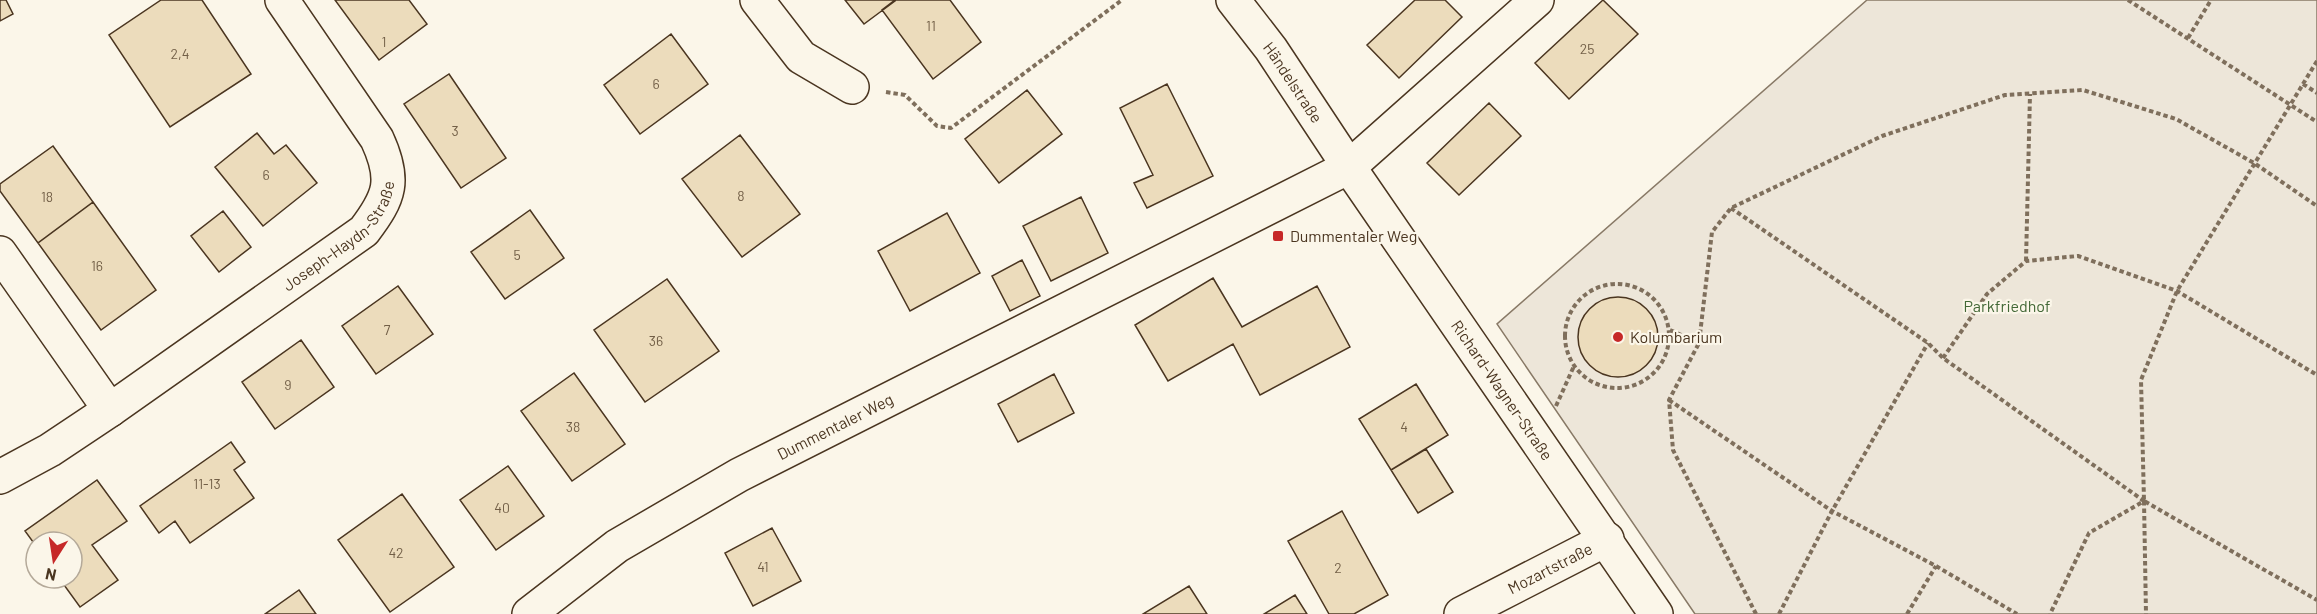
<svg xmlns="http://www.w3.org/2000/svg" width="2317" height="614" font-family="Barlow,sans-serif">
<rect width="100%" height="100%" fill="#fbf6e9"/>
<!-- green -->
<path fill="#ede6d9" stroke="#887966" stroke-width="1.5" d="M 1867,0 L 2317,0 L 2317,614 L 1695,614 L 1497,324 Z"/>
<!-- building -->
<path fill="#ecdcbc" stroke="#4a3520" stroke-width="1.5" d="M 0,0 L 6,0 L 13,14 L 0,21 Z
M 161,0 L 202,0 L 251,74 L 170,127 L 109,35 Z
M 335,0 L 409,0 L 427,24 L 379,60 Z
M 845,0 L 894,0 L 895,1 L 864,24 Z
M 950,0 L 981,42 L 933,79 L 882,10 L 895,0 Z
M 1415,0 L 1445,0 L 1462,17 L 1399,78 L 1367,45 Z
M 1603,0 L 1638,34 L 1569,99 L 1535,63 Z
M 671,34 L 708,84 L 640,134 L 604,85 Z
M 449,74 L 506,158 L 461,188 L 404,104 Z
M 1167,84 L 1213,176 L 1147,208 L 1134,183 L 1153,175 L 1120,108 Z
M 1027,90 L 1062,134 L 999,183 L 965,139 Z
M 1489,103 L 1521,136 L 1459,195 L 1427,163 Z
M 257,133 L 274,154 L 286,145 L 317,183 L 263,226 L 215,167 Z
M 740,135 L 800,214 L 742,257 L 682,179 Z
M 53,146 L 93,202 L 38,243 L 0,191 L 0,184 Z
M 1081,197 L 1108,253 L 1051,281 L 1023,226 Z
M 93,202 L 156,290 L 101,330 L 38,243 Z
M 530,210 L 564,258 L 505,299 L 471,252 Z
M 223,211 L 251,247 L 219,272 L 191,236 Z
M 947,213 L 980,273 L 910,311 L 878,251 Z
M 1022,260 L 1040,296 L 1010,311 L 992,276 Z
M 1213,278 L 1242,327 L 1317,286 L 1350,347 L 1260,395 L 1233,344 L 1168,381 L 1135,325 Z
M 667,279 L 719,351 L 645,402 L 594,330 Z
M 398,286 L 433,334 L 376,374 L 342,326 Z
M1578 337a40 40 0 1 1 80 0a40 40 0 1 1-80 0Z
M 301,340 L 334,387 L 275,429 L 242,382 Z
M 574,373 L 625,444 L 572,481 L 521,411 Z
M 1054,374 L 1074,413 L 1018,442 L 998,404 Z
M 1416,384 L 1448,435 L 1391,470 L 1359,419 Z
M 231,442 L 245,462 L 234,470 L 254,498 L 190,543 L 175,521 L 159,533 L 140,506 Z
M 1426,449 L 1453,492 L 1418,513 L 1391,470 Z
M 508,466 L 544,516 L 496,550 L 460,500 Z
M 97,480 L 127,521 L 92,545 L 118,580 L 80,607 L 59,578 L 72,578 L 72,542 L 36,542 L 36,546 L 25,531 Z
M 402,494 L 454,567 L 390,612 L 338,540 Z
M 1342,511 L 1388,595 L 1354,614 L 1329,614 L 1288,541 Z
M 772,528 L 801,581 L 753,606 L 725,553 Z
M 1189,586 L 1207,614 L 1143,614 Z
M 299,590 L 316,614 L 265,614 Z
M 1295,595 L 1307,614 L 1264,614 Z"/>
<g fill="none" stroke-linecap="round" stroke-linejoin="round">
<defs>
<g id="street">
<path d="M 757,0 L 801,57 L 852,87"/>
<path id="s1" d="M 1233,0 L 1271,49 L 1349,167 L 1656,614"/>
<path id="s2" d="M 0,253 L 110,410 L 364,231 C 390,197 396,180 377,139 L 282,0"/>
<path d="M 0,477 L 50,450 L 110,410"/>
<path id="s3" d="M 529,614 L 617,546 L 739,475 L 1349,167 L 1537,0"/>
<path id="s4" d="M 1461,614 L 1607,539"/>
</g>
</defs>
<!-- street casing -->
<use href="#street" stroke="#4a3520" stroke-width="36"/>
<!-- path -->
<path stroke="#7f6f5c" stroke-width="4" stroke-dasharray="4.5 3" stroke-linecap="butt" d="M 2128,0 L 2317,122
M 2188,38 L 2211,0
M 2317,61 L 2177,291 L 2141,380 L 2144,501 L 2317,600
M 2303,84 L 2317,93
M 886,92 L 905,95 L 937,126 L 951,128 L 1122,0
M 1731,208 L 1928,343 L 1943,358 L 2144,501 L 2089,533 L 2050,614
M 2026,261 L 2030,94
M1565 336a52 52 0 1 1 104 0a52 52 0 1 1-104 0Z
M 1670,330 L 1699,343
M 1943,358 L 1987,294 L 2026,261 L 2078,256 L 2177,291 L 2317,375
M 1669,400 L 1832,511 L 1936,566 L 2017,614
M 1556,406 L 1574,366
M 2144,501 L 2146,614
M 1756,614 L 1673,450 L 1669,400 L 1699,343 L 1712,232 L 1731,208 L 1882,136 L 2005,95 L 2083,90 L 2176,119 L 2254,163 L 2317,206
M 1779,614 L 1832,511 L 1928,343
M 1907,614 L 1936,566"/>
<!-- street -->
<use href="#street" stroke="#fbf6e9" stroke-width="33"/>
</g>
<!-- markers -->
<g fill="#c62828" stroke="#fbf6e9" stroke-width="2">
<rect x="1272" y="230" width="12" height="12" rx="3"/>
<circle cx="1618" cy="337" r="6"/>
</g>
<g text-anchor="middle" stroke-width="4.5" stroke-linejoin="round" paint-order="stroke">
<!-- number labels -->
<g font-size="14" fill="#725f47">
<text x="931" y="31">11</text>
<text x="384" y="47">1</text>
<text x="1587" y="54">25</text>
<text x="180" y="59">2,4</text>
<text x="656" y="89">6</text>
<text x="455" y="136">3</text>
<text x="266" y="180">6</text>
<text x="741" y="201">8</text>
<text x="47" y="202">18</text>
<text x="517" y="260">5</text>
<text x="97" y="271">16</text>
<text x="387" y="335">7</text>
<text x="656" y="346">36</text>
<text x="288" y="390">9</text>
<text x="573" y="432">38</text>
<text x="1404" y="432">4</text>
<text x="207" y="489">11-13</text>
<text x="502" y="513">40</text>
<text x="396" y="558">42</text>
<text x="763" y="572">41</text>
<text x="1338" y="573">2</text>
</g>
<!-- street labels -->
<g font-size="16" fill="#4a3520" stroke="#fbf6e9">
<text dy="6" stroke="none"><textPath href="#s1" startOffset="102">Händelstraße</textPath></text>
<text dy="6" stroke="none"><textPath href="#s2" startOffset="482">Joseph-Haydn-Straße</textPath></text>
<text dy="6" stroke="none"><textPath href="#s1" startOffset="474">Richard-Wagner-Straße</textPath></text>
<text dy="6" stroke="none"><textPath href="#s3" startOffset="360">Dummentaler Weg</textPath></text>
<text dy="6" stroke="none"><textPath href="#s4" startOffset="100">Mozartstraße</textPath></text>
</g>
<!-- poi labels -->
<g font-size="16" fill="#4a3520" stroke="#fbf6e9" text-anchor="start">
<text x="1290" y="242">Dummentaler Weg</text>
<text x="1630" y="343">Kolumbarium</text>
</g>
<!-- park labels -->
<g font-size="16" fill="#436837" stroke="#fbf6e9">
<text x="2007" y="312">Parkfriedhof</text>
</g>
</g>
<!-- north arrow -->
<g transform="translate(54 560) rotate(192)"><circle r="28" fill="#fbf6e9" stroke="#b4a999" stroke-width="1.5"/>
<path d="M0-4.5L10 22L0 15L-10 22Z" fill="#c62828"/>
<text y="-9" font-size="16" font-weight="bold" text-anchor="middle" fill="#4a3520">N</text>
</g>
</svg>
